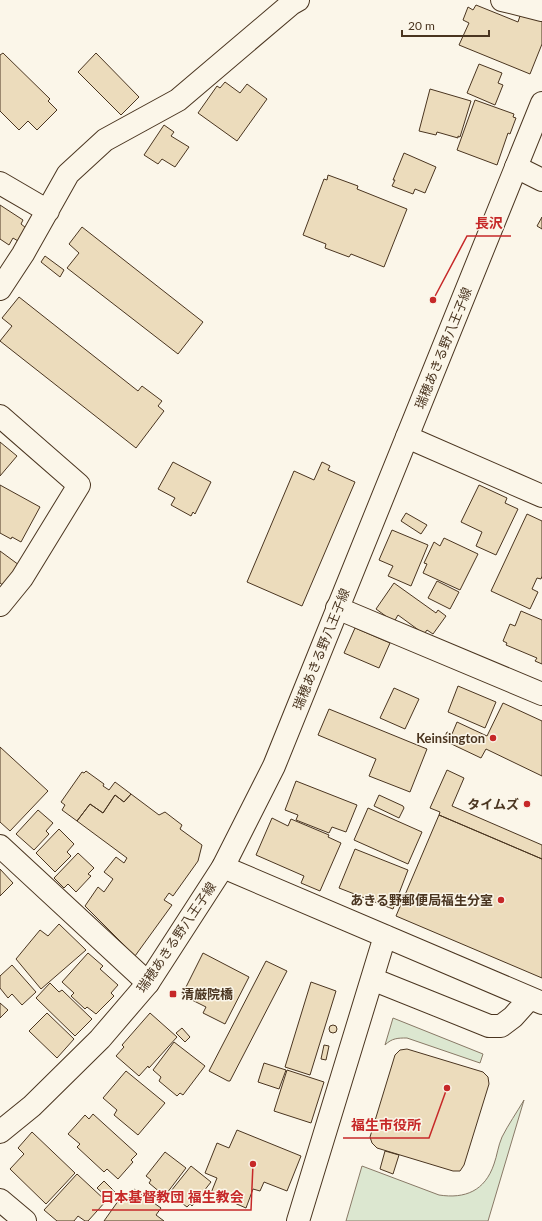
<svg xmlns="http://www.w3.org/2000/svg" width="542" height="1221" font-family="Lato,'Noto Sans JP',sans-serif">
<rect width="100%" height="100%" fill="#fbf6e9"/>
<!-- green -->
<path fill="#dce7d0" stroke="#887966" d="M 393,1018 L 483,1054 L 480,1063 L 407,1038 C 398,1038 392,1038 385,1045 Z
M 524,1100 L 488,1221 L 346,1221 L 362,1166 L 439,1195 C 465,1199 485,1191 494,1164 C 497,1156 498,1146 502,1137 C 508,1125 517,1112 524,1100 Z"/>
<!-- building -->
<path fill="#ecdcbc" stroke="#4a3520" d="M 476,5 L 518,22 L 520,16 L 542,20 L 542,44 L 530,74 L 459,45 L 469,23 L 463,20 L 468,7 L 473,10 Z
M 3,53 L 50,99 L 48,101 L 57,110 L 37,130 L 28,121 L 19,130 L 0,111 L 0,55 Z
M 96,53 L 139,97 L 121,115 L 78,72 Z
M 479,64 L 502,73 L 498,83 L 503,85 L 495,105 L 467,93 Z
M 225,82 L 240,93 L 247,84 L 267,99 L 237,141 L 198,113 L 217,86 L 220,88 Z
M 430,89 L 471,101 L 460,137 L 458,136 L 458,138 L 437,132 L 436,135 L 419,131 Z
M 475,100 L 514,114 L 513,117 L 516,118 L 510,134 L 508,133 L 497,165 L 457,150 Z
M 164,125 L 174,132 L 171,136 L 189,147 L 175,167 L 162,159 L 158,164 L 144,155 Z
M 404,153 L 436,167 L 425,193 L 415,189 L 413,194 L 392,186 L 395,180 L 393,180 Z
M 328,175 L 358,186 L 357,189 L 407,209 L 384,267 L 351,254 L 349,257 L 325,248 L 326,244 L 303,235 L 324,179 L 327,180 Z
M 0,205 L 23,220 L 21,224 L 26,228 L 18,241 L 13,238 L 9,245 L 0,239 Z
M 542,217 L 542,229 L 537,226 Z
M 82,227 L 203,322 L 178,354 L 67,268 L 79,253 L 69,244 Z
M 45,256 L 64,270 L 60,277 L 41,262 Z
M 19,297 L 138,391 L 142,386 L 162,401 L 158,406 L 164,411 L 136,448 L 0,341 L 12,326 L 2,318 Z
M 0,442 L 17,456 L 0,476 Z
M 173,462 L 211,482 L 195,514 L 193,512 L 191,516 L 171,505 L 175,498 L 158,489 Z
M 322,462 L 330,466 L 328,470 L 355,482 L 302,606 L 247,582 L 294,471 L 314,480 Z
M 0,485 L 40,507 L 21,542 L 12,537 L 11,539 L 0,533 Z
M 479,485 L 507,498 L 505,503 L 518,509 L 496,555 L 476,546 L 482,532 L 461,522 Z
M 406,513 L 427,525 L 421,534 L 401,521 Z
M 527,514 L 542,521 L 542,576 L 541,579 L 537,578 L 532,589 L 538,592 L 530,609 L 491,591 Z
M 392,530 L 428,545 L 411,586 L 388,576 L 393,566 L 379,560 Z
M 444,538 L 478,554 L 460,590 L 423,573 L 427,564 L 424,563 L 434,542 L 440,546 Z
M 0,551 L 19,565 L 4,586 L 0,583 Z
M 437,581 L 459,592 L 450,609 L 428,598 Z
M 394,583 L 436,613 L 438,610 L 446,616 L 433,634 L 427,630 L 424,634 L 398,615 L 394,622 L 376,609 Z
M 521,611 L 542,620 L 542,664 L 535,661 L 537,658 L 506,645 L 507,643 L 503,641 L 510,624 L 515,626 Z
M 355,628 L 390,643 L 379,668 L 344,653 Z
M 458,686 L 496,702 L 485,728 L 448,712 Z
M 394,688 L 419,699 L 405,729 L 380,718 Z
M 503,703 L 542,721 L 542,776 L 486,749 L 481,758 L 443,740 L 447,732 L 452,734 L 457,722 L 487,736 Z
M 329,709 L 427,749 L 410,792 L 369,776 L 376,759 L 318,735 Z
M 0,747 L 48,791 L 10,831 L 0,822 Z
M 447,770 L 464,778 L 452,806 L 542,845 L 542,859 L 439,815 L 440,812 L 430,808 Z
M 86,771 L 104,784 L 103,786 L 109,790 L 115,782 L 131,794 L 124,802 L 115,795 L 103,813 L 90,804 L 77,821 L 62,810 L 65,805 L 61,802 L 82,772 L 84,773 Z
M 296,781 L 357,805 L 346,832 L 332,827 L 329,833 L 296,820 L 298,815 L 285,810 Z
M 131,794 L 159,815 L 165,812 L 182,825 L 180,829 L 202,845 L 198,861 L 173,896 L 169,893 L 164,900 L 172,905 L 135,956 L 85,906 L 98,887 L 104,892 L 113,879 L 104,872 L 116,857 L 124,863 L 127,858 L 77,821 L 90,804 L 103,813 L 115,795 L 124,802 Z
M 379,795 L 403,806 L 404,808 L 399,818 L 374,806 Z
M 368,808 L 422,832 L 408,864 L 354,840 Z
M 38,810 L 53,823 L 46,831 L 49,834 L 34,850 L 16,834 Z
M 439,815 L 542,859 L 542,978 L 396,916 Z
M 272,818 L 288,826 L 291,819 L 329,835 L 328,837 L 341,843 L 320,891 L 301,883 L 304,876 L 256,855 Z
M 59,829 L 74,844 L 67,852 L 71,856 L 55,872 L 36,853 Z
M 355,849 L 408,870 L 393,909 L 339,888 Z
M 78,853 L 94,868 L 88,874 L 91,876 L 76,892 L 68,884 L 64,888 L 54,878 Z
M 0,869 L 13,883 L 0,896 Z
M 59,924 L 86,950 L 41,989 L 16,959 L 40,930 L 48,936 Z
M 88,953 L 103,966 L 100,969 L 118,985 L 111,993 L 114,996 L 96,1014 L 87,1007 L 85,1009 L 71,996 L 74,993 L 62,982 Z
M 203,953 L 249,977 L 225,1024 L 203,1013 L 206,1007 L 182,995 Z
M 266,961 L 287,971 L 230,1081 L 228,1081 L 209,1071 Z
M 12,965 L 36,992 L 22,1005 L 12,994 L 8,998 L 0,988 L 0,976 Z
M 311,982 L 336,991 L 310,1075 L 285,1067 Z
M 50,983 L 59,992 L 62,990 L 92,1019 L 75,1036 L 36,998 Z
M 0,1003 L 8,1010 L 0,1018 Z
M 47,1013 L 74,1039 L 57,1058 L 29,1031 Z
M 150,1013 L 177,1037 L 149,1068 L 148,1066 L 139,1076 L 116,1056 L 124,1047 L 122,1045 Z
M329 1029a4 4 0 1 1 8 0a4 4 0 1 1-8 0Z
M 182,1028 L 190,1037 L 185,1042 L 176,1033 Z
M 174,1042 L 205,1066 L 183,1095 L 180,1093 L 177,1096 L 159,1081 L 161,1077 L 153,1070 Z
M 324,1045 L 329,1046 L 326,1060 L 321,1059 Z
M 407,1049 L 483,1072 L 488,1077 L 489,1084 L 464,1165 L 460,1171 L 453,1171 L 377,1148 L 372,1143 L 370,1137 L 395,1055 L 400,1050 Z
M 264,1063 L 286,1070 L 279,1089 L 258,1082 Z
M 287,1070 L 324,1082 L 311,1123 L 274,1111 Z
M 126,1071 L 165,1103 L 138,1135 L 114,1115 L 117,1110 L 103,1098 Z
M 93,1114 L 137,1154 L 131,1160 L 133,1162 L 118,1179 L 107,1169 L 104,1172 L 77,1147 L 80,1144 L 68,1134 L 85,1115 L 89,1119 Z
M 237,1130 L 301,1156 L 287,1191 L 264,1182 L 260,1191 L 253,1189 L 246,1208 L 211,1193 L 217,1178 L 205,1173 L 217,1143 L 229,1148 Z
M 32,1132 L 75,1173 L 46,1204 L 10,1169 L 24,1154 L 18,1148 Z
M 385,1151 L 399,1155 L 393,1174 L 380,1169 Z
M 165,1152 L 186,1168 L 167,1193 L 164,1190 L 161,1193 L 149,1183 L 151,1180 L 146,1176 Z
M 191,1166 L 211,1182 L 192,1206 L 190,1204 L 187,1207 L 174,1197 L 176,1194 L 171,1191 Z
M 77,1174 L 106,1201 L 88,1221 L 85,1221 L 78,1216 L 74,1221 L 57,1221 L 44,1210 Z
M 104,1181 L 115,1192 L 109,1199 L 97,1188 Z
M 134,1189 L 161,1208 L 156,1215 L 164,1221 L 104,1221 L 121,1197 L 126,1200 Z"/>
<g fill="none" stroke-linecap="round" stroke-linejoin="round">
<defs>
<path id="minor" d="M 502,0 L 542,10
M 516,167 L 542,180
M 0,183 L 48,211
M 0,289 L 23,254 L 68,174 L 105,140 L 178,100 L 291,4 L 298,0
M 0,416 L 79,485 L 22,578 L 0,605
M 407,437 L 542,496
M 337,608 L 542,694
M 0,846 L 148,983
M 223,867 L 542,1003
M 372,979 L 489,1026 L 501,1026 L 513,1017 L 530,998
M 0,1200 L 25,1221
M 298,1221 L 385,936"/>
<path id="major" d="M 0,1132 L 32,1106 L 100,1039 L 148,983 L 223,867 L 274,766 L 542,103"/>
</defs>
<!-- minor casing -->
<use href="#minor" stroke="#4a3520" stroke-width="24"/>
<!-- major casing -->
<use href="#major" stroke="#4a3520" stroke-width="24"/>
<!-- minor -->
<use href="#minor" stroke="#fbf6e9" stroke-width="22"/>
<!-- major -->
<use href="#major" stroke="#fbf6e9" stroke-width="22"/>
</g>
<!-- markers -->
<g fill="#c62828" stroke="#fbf6e9" stroke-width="1.5">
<circle cx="493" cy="738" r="4"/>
<circle cx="527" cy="804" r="4"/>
<circle cx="501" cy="900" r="4"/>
<rect x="169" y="990" width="8" height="8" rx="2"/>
</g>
<g text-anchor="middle" stroke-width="3" stroke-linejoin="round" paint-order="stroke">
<!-- street labels -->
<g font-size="13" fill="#4a3520" stroke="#fbf6e9">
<text transform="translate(443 348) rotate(-68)" y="5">瑞穂あきる野八王子線</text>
<text transform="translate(321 649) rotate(-68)" y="5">瑞穂あきる野八王子線</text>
<text transform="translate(176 937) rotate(-56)" y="5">瑞穂あきる野八王子線</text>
</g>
<!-- poi labels -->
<g font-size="13" font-weight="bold" fill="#4a3520" stroke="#fbf6e9" text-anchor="end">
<text x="485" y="743">Keinsington</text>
<text x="519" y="809">タイムズ</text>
<text x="493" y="905">あきる野郵便局福生分室</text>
<text x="181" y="999" text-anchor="start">清厳院橋</text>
</g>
</g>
<!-- callouts -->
<path fill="none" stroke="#c62828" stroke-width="1.5" d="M433 300L467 236H511M447 1088L429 1138H343M253 1164L251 1210H92"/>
<g fill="#c62828" stroke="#fbf6e9" stroke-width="1.5">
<circle cx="433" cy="300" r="4"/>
<circle cx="447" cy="1088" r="4"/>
<circle cx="253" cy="1164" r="4"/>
</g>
<g font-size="14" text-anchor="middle" font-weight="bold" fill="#c62828" stroke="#fbf6e9" stroke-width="3" stroke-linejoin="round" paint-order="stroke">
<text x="489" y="228">長沢</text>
<text x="386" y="1130">福生市役所</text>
<text x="172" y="1202">日本基督教団 福生教会</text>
</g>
<!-- scale -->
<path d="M402 30v6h87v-6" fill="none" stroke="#4a3520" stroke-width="2"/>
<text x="408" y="30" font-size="12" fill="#4a3520" stroke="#fbf6e9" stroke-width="3" paint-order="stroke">20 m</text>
</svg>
